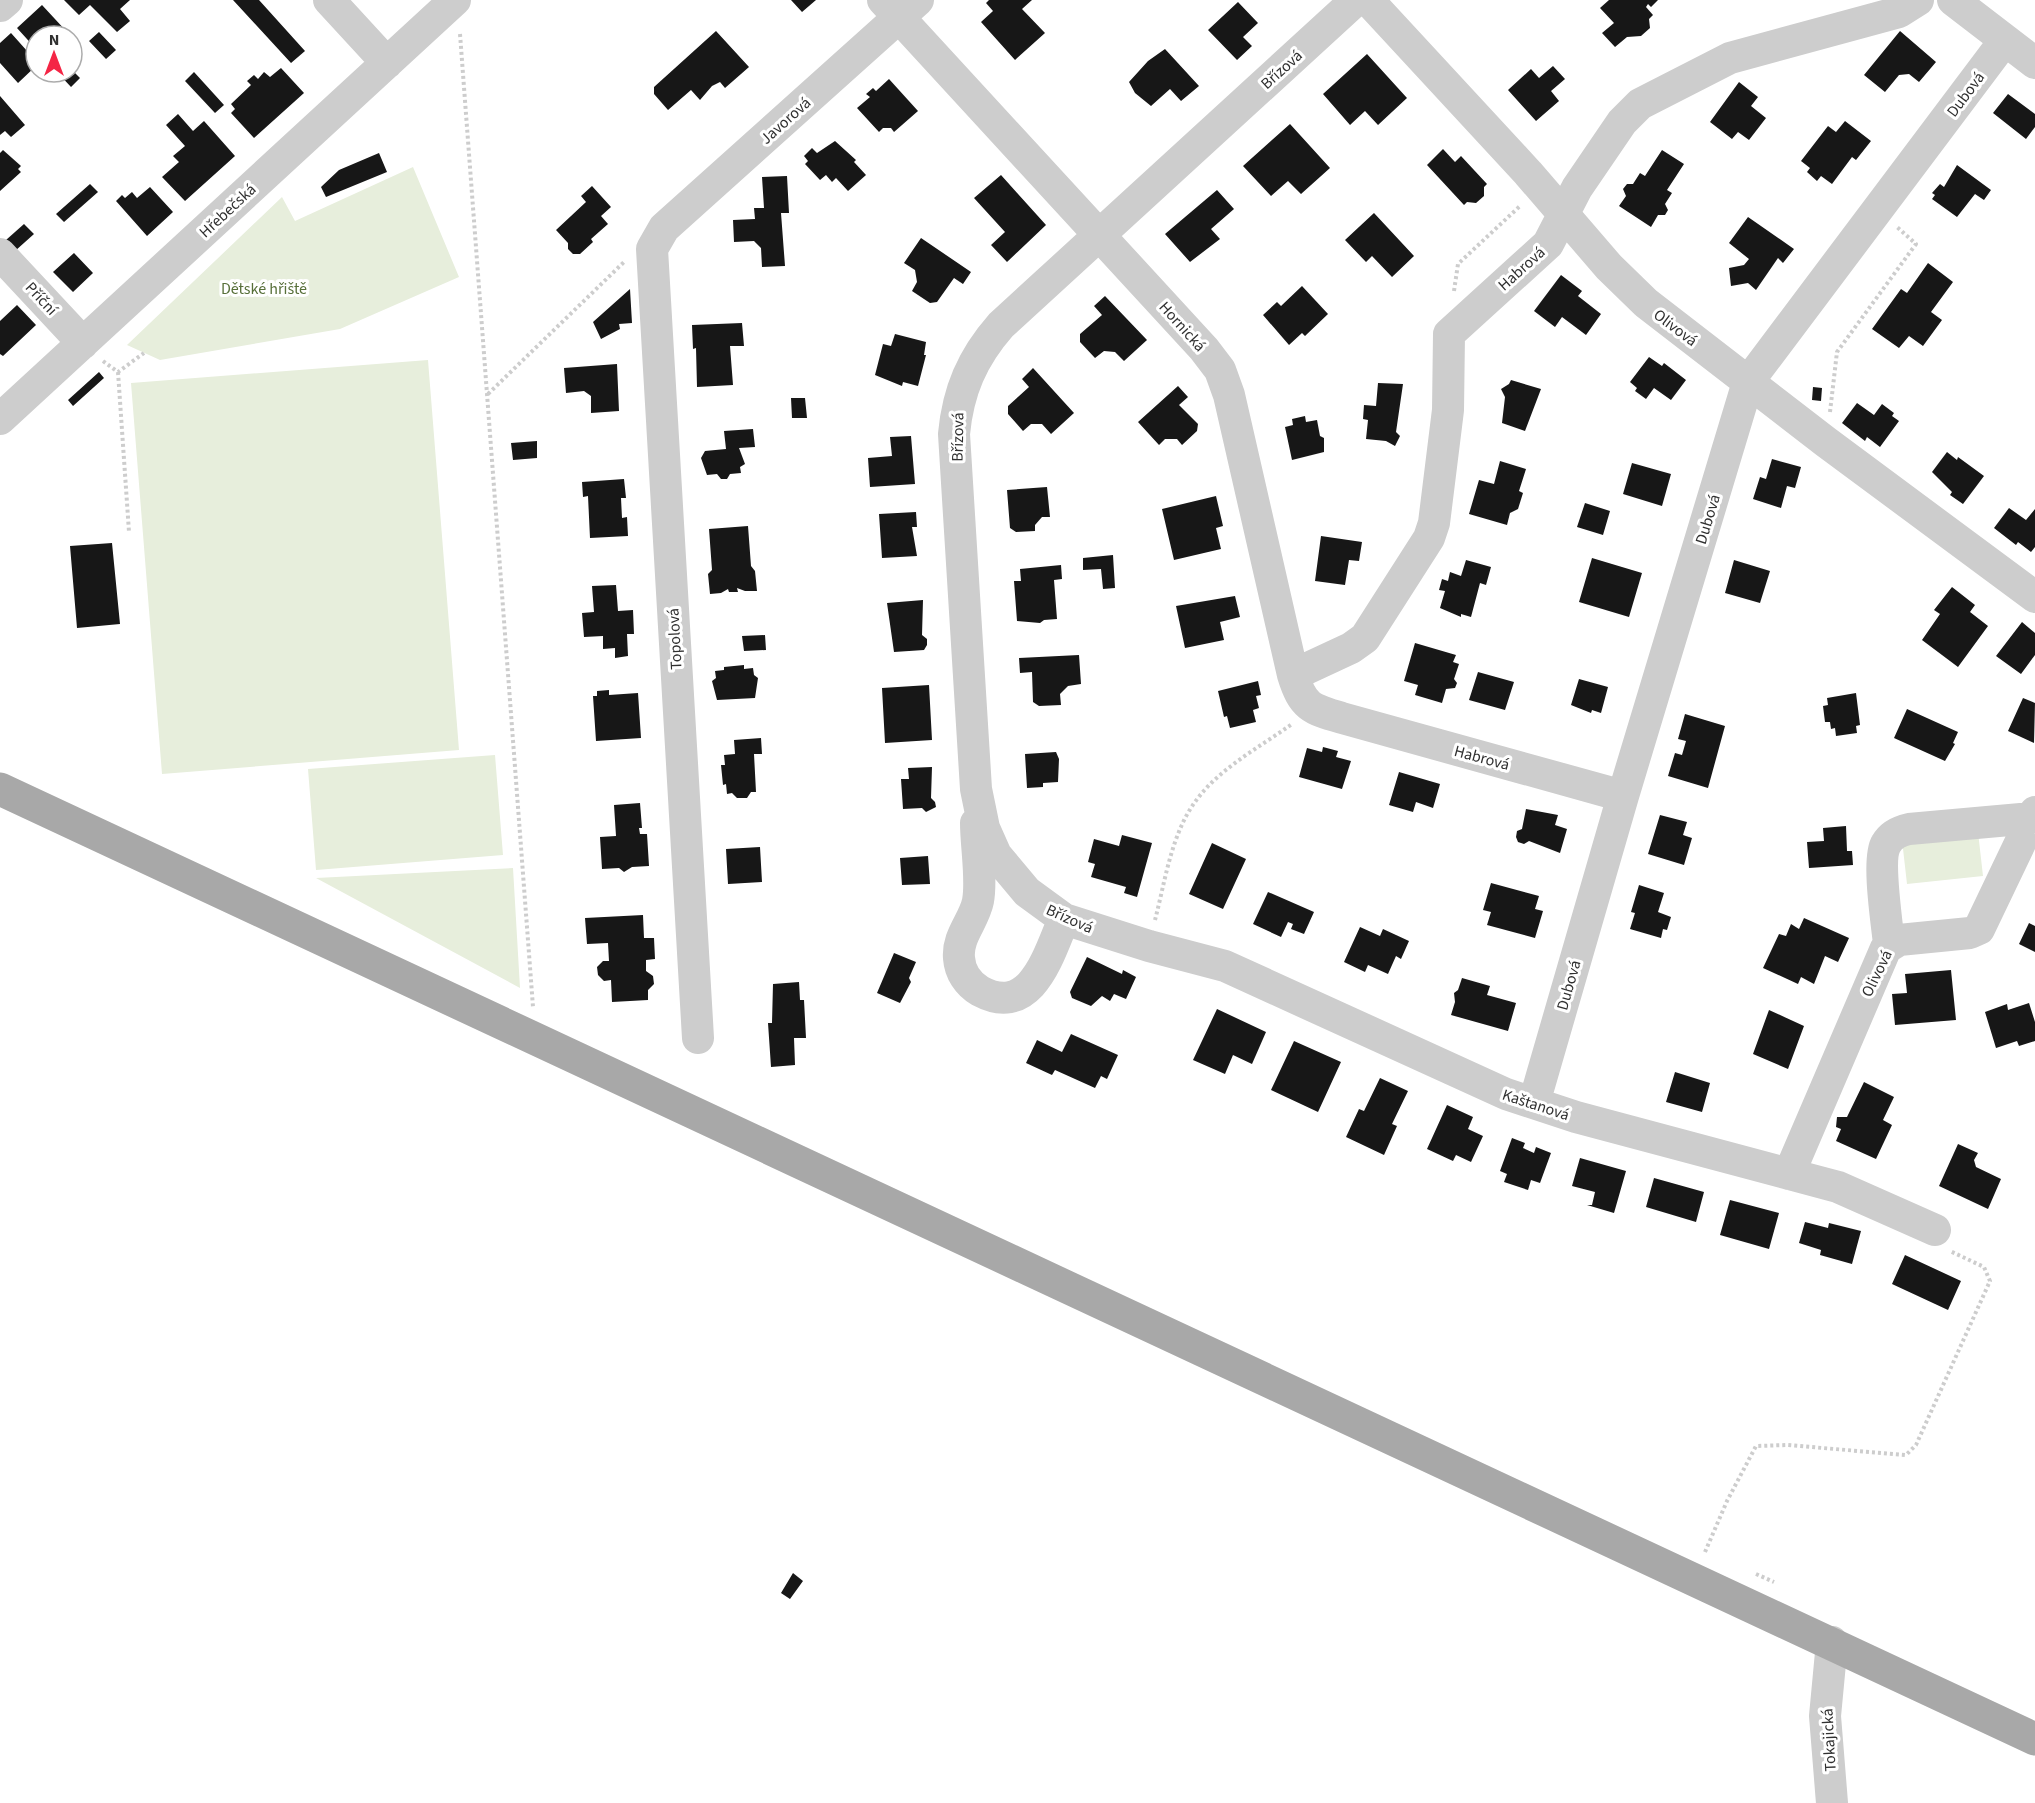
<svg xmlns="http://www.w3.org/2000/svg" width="2035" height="1803" font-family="'Source Sans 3',sans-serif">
<rect width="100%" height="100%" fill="#fff"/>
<!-- green -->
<path fill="#e7eedc" d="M 413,167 L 459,277 L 340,329 L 160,360 L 127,345 L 282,197 L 295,221 Z
M 428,360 L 459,750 L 162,774 L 131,383 Z
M 495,755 L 503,855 L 316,870 L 308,769 Z
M 1978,832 L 1983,876 L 1907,884 L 1902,840 Z
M 513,868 L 520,988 L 316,878 Z"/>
<!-- building -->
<path fill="#171717" d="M 64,0 L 130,0 L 120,9 L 130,21 L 117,32 L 90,5 L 79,15 Z
M 233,0 L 259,0 L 305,51 L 291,63 Z
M 791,0 L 816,0 L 802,12 Z
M 989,0 L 1032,0 L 1022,9 L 1045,33 L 1015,60 L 981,22 L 993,11 L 986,3 Z
M 1609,0 L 1658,0 L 1651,7 L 1648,4 L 1646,7 L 1653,15 L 1649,19 L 1650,28 L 1641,36 L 1627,37 L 1615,47 L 1602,33 L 1614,23 L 1600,8 Z
M 1238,2 L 1258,23 L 1243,37 L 1252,46 L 1237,60 L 1208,30 Z
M 42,5 L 67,32 L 63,36 L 36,36 L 36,49 L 17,28 Z
M 716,31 L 749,67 L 725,88 L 720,82 L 712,86 L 700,100 L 691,90 L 668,110 L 654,94 L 654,87 Z
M 1900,31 L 1936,62 L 1919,82 L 1909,74 L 1899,75 L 1885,92 L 1864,75 Z
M 99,32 L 116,50 L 106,59 L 89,41 Z
M 11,33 L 36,61 L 36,66 L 18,83 L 0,63 L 0,43 Z
M 1165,49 L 1199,86 L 1181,101 L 1170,89 L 1151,106 L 1135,93 L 1129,82 L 1148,61 Z
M 1367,54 L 1407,98 L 1378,125 L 1365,111 L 1350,125 L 1323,94 Z
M 1553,66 L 1565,79 L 1551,91 L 1559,101 L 1536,121 L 1508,90 L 1531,69 L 1539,78 Z
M 281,68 L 304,93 L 254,138 L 231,113 L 235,109 L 231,104 L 251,85 L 247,81 L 254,75 L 258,79 L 264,72 L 270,77 Z
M 72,70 L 80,78 L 71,87 L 57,72 L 72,72 Z
M 194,72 L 224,105 L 215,113 L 185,81 Z
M 889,79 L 918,111 L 894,132 L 891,128 L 883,128 L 879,132 L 857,108 L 870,97 L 866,94 L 873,88 L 876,91 Z
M 1739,82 L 1758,97 L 1751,106 L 1766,118 L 1749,140 L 1738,132 L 1732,139 L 1710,122 Z
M 2008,94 L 2035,114 L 2035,127 L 2026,139 L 1993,113 Z
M 0,96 L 25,125 L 11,137 L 5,131 L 0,135 Z
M 178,114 L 193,131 L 204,121 L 235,156 L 185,201 L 162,177 L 179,162 L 173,156 L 185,146 L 166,125 Z
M 1845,121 L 1871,141 L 1856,160 L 1852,157 L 1832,184 L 1821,176 L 1817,181 L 1807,172 L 1810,168 L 1801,161 L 1828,126 L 1836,132 Z
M 1290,124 L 1330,168 L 1301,194 L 1288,181 L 1271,196 L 1243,166 Z
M 835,141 L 856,160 L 854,162 L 866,175 L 848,191 L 836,178 L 832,182 L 826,175 L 820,180 L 805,164 L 808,161 L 804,156 L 812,148 L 817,153 Z
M 1443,149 L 1455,162 L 1461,156 L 1487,184 L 1484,187 L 1484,196 L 1476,203 L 1467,202 L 1464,205 L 1427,165 Z
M 3,150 L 21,166 L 18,169 L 21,172 L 0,191 L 0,153 Z
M 1662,150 L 1684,164 L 1667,190 L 1672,193 L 1665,204 L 1668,210 L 1665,215 L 1658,215 L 1651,227 L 1619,206 L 1626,196 L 1623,189 L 1627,184 L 1633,184 L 1640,173 L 1645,176 Z
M 379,153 L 387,172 L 326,197 L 321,187 L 339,170 Z
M 1957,165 L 1991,190 L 1984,200 L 1975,194 L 1957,217 L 1932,199 L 1935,195 L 1932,193 L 1940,184 L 1944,187 Z
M 1001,175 L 1046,225 L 1007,262 L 991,245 L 1005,232 L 974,198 Z
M 787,176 L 789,213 L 781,213 L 785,266 L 762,267 L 761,248 L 754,241 L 734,242 L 733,220 L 755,219 L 754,208 L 764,208 L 762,177 Z
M 90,184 L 98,192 L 64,222 L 56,214 Z
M 592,186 L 611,207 L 601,216 L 608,224 L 591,239 L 593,242 L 580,254 L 573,254 L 568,249 L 568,243 L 556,230 L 586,202 L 581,196 Z
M 150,187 L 173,212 L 147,236 L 116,201 L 122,195 L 125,198 L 132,192 L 137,198 Z
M 1217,190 L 1234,209 L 1211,229 L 1220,239 L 1190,262 L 1165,234 Z
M 1374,213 L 1414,256 L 1392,277 L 1372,256 L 1366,262 L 1345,240 Z
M 1748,217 L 1794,249 L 1783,263 L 1778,258 L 1756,290 L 1748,283 L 1731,286 L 1729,268 L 1744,265 L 1749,259 L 1729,243 Z
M 24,224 L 34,234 L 15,251 L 6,240 Z
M 921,238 L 971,272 L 963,284 L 954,278 L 937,302 L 930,303 L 912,291 L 917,282 L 915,270 L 904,263 Z
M 74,253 L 93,273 L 73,292 L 53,272 Z
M 1928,263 L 1953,282 L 1931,312 L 1942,320 L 1923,346 L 1909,336 L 1899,348 L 1872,329 L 1901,289 L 1907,293 Z
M 1561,275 L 1582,291 L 1578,296 L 1601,314 L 1586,335 L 1562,317 L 1555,327 L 1534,311 Z
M 1302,286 L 1328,314 L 1305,336 L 1302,333 L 1289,345 L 1263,315 L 1277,302 L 1281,306 Z
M 630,289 L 632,323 L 619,324 L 620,329 L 601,339 L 593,322 Z
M 1105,296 L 1147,340 L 1124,361 L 1115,352 L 1104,351 L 1095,358 L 1080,342 L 1080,334 L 1102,315 L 1094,306 Z
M 17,305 L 36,325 L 3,356 L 0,354 L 0,321 Z
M 742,323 L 744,346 L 730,346 L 733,385 L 697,387 L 696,348 L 693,349 L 692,325 Z
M 895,334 L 926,342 L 924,355 L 926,355 L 918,386 L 903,382 L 902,386 L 875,375 L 883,344 L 891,346 Z
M 1649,357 L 1662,366 L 1664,363 L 1686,380 L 1671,400 L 1654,388 L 1646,399 L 1635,391 L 1637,388 L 1630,382 Z
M 617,364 L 619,411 L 591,413 L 591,396 L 584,391 L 566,393 L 564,368 Z
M 1033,368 L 1074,413 L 1051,434 L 1042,424 L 1031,424 L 1023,431 L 1008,414 L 1008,406 L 1029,387 L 1022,379 Z
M 99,372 L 104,378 L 73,406 L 68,400 Z
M 1511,380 L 1541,389 L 1525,431 L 1502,423 L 1505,397 L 1501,389 L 1509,384 Z
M 1378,383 L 1403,384 L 1396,432 L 1400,436 L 1395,446 L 1386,441 L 1366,439 L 1368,420 L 1363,419 L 1364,405 L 1376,406 Z
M 1178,386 L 1188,397 L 1179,405 L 1198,424 L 1197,431 L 1182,445 L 1177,439 L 1165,439 L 1159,445 L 1138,422 Z
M 1813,387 L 1822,388 L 1821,401 L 1812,400 Z
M 791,398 L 805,398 L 807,418 L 792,418 Z
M 1857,403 L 1874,415 L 1882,404 L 1894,413 L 1892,416 L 1899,421 L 1880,447 L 1867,437 L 1865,441 L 1842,423 Z
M 1305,416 L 1306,422 L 1317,420 L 1320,436 L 1324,438 L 1324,452 L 1292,460 L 1285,427 L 1293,425 L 1292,419 Z
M 753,429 L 755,447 L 739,448 L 745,464 L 740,467 L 741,473 L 730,474 L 727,479 L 721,479 L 717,474 L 707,475 L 701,458 L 705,451 L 726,449 L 724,431 Z
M 911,436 L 915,484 L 870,487 L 868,458 L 892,456 L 890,437 Z
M 537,441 L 537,458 L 513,460 L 511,443 Z
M 1947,452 L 1957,460 L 1958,457 L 1984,476 L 1963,504 L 1950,495 L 1952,492 L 1932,472 Z
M 1772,459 L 1801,467 L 1795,488 L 1787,486 L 1781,508 L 1753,499 L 1760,477 L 1766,479 Z
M 1500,461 L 1526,469 L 1519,491 L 1523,493 L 1518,509 L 1510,513 L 1507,525 L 1469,514 L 1479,480 L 1494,484 Z
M 1632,463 L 1671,474 L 1662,506 L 1623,494 Z
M 624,479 L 626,498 L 621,498 L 622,518 L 627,517 L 628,536 L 590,538 L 588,496 L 583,497 L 582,482 Z
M 1047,487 L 1050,517 L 1042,517 L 1035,525 L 1035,531 L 1016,532 L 1010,528 L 1007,490 Z
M 1216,496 L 1223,526 L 1216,528 L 1221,549 L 1174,560 L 1162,509 Z
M 1585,503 L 1610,511 L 1603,535 L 1577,527 Z
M 2009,508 L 2026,520 L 2035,509 L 2035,547 L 2031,552 L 2018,542 L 2016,545 L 1994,528 Z
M 916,512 L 917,527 L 912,527 L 917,556 L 882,558 L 879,514 Z
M 748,526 L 751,566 L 755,571 L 757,591 L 745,591 L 737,588 L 738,592 L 729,592 L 728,589 L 721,593 L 710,594 L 708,574 L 712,570 L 709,529 Z
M 1321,536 L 1362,542 L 1359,561 L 1349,560 L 1345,585 L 1315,581 Z
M 112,543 L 120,624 L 77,628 L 70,546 Z
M 1113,555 L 1115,588 L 1103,589 L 1101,569 L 1083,570 L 1083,558 Z
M 1592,558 L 1642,573 L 1629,617 L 1579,602 Z
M 1466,560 L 1491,567 L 1486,585 L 1480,583 L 1471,617 L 1461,614 L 1461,617 L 1440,608 L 1445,591 L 1439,590 L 1442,579 L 1448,581 L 1450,572 L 1461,576 Z
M 1734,560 L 1770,571 L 1760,603 L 1725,593 Z
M 1061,565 L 1062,579 L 1054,580 L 1057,619 L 1044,620 L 1040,623 L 1017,621 L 1014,581 L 1021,581 L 1020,569 Z
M 616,585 L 618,611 L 633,610 L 634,634 L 627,634 L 628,656 L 615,658 L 615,648 L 603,649 L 603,636 L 584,637 L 582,613 L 594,612 L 592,586 Z
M 1952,587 L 1975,605 L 1970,612 L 1988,626 L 1958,667 L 1922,640 L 1940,614 L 1934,610 Z
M 1235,596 L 1240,617 L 1220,622 L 1224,640 L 1185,648 L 1176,606 Z
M 923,600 L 922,635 L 927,639 L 927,645 L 924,650 L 894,652 L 887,603 Z
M 2022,622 L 2035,633 L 2035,655 L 2021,674 L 1996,656 Z
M 765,635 L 766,650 L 744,651 L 742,636 Z
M 1415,643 L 1456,655 L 1453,662 L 1459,664 L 1454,679 L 1457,683 L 1455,688 L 1446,689 L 1442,703 L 1415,695 L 1418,685 L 1404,681 Z
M 1079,655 L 1081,684 L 1068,686 L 1060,694 L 1061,705 L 1039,706 L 1033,702 L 1032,672 L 1020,673 L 1019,658 Z
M 744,665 L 744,669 L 753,668 L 754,675 L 758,678 L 755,698 L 717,700 L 712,681 L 716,678 L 715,671 L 724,670 L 724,667 Z
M 1478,672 L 1514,682 L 1505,710 L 1469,700 Z
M 1579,679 L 1608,687 L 1601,713 L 1592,710 L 1591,713 L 1571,705 Z
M 1258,681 L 1261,695 L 1256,696 L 1259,708 L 1253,710 L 1256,722 L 1230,728 L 1227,716 L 1224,717 L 1218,691 Z
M 929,685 L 932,740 L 885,743 L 882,688 Z
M 609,690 L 609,695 L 638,693 L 641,738 L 596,741 L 593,696 L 597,696 L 597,691 Z
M 1856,693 L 1860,725 L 1856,726 L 1857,733 L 1836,736 L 1835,728 L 1831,729 L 1830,722 L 1825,722 L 1823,706 L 1828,705 L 1827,698 Z
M 2023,698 L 2035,703 L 2034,743 L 2008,731 Z
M 1907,709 L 1958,732 L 1953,743 L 1955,744 L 1945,761 L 1894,738 Z
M 1685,714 L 1725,726 L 1708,788 L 1668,776 L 1675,753 L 1682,755 L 1686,741 L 1678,739 Z
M 761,738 L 762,754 L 754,754 L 756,792 L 751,792 L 747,798 L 737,798 L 732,793 L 727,794 L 726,784 L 723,785 L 721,765 L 725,765 L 724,755 L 735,754 L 734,740 Z
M 1323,747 L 1338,751 L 1336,757 L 1351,761 L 1342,789 L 1299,777 L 1307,748 L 1322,752 Z
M 1056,752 L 1059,759 L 1058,782 L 1043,783 L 1043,787 L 1027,788 L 1025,754 Z
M 932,767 L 931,798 L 935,802 L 936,807 L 926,812 L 922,808 L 903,809 L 901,779 L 909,779 L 908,768 Z
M 1399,772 L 1440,784 L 1433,808 L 1416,802 L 1413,812 L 1389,805 Z
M 640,803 L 642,828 L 639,828 L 640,834 L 647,834 L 649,866 L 632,867 L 624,872 L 619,868 L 602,869 L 600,837 L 616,836 L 614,805 Z
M 1526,809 L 1558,815 L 1555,825 L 1567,829 L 1560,853 L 1529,841 L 1524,844 L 1518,842 L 1516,837 L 1517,831 L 1522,829 Z
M 1660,815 L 1687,822 L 1683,835 L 1692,838 L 1684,865 L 1648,854 Z
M 1846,826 L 1847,851 L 1852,851 L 1853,865 L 1809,868 L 1807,842 L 1824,841 L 1823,828 Z
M 1122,835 L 1152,843 L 1137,897 L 1124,893 L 1126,887 L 1091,877 L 1095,864 L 1088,862 L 1094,839 L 1119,846 Z
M 1212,843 L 1246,859 L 1223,909 L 1189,894 Z
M 760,847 L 762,882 L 728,884 L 726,849 Z
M 928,856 L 930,884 L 902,885 L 900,858 Z
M 1491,883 L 1539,896 L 1535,909 L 1543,911 L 1535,938 L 1487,925 L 1491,912 L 1483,910 Z
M 1639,885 L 1664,893 L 1658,912 L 1671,917 L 1667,930 L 1663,929 L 1661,938 L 1630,929 L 1635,913 L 1631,912 Z
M 1268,892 L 1314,912 L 1304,934 L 1291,929 L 1293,924 L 1288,922 L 1281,937 L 1253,924 Z
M 643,915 L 644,938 L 654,938 L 655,959 L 646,960 L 646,971 L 653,976 L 654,984 L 648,990 L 648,1000 L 612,1002 L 611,980 L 604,981 L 598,975 L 597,967 L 603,961 L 609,961 L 608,943 L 587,944 L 585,918 Z
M 1804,918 L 1849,938 L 1838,962 L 1825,956 L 1814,984 L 1801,977 L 1798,984 L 1763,968 L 1779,934 L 1786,936 L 1791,924 L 1799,929 Z
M 2029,923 L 2035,926 L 2035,952 L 2019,944 Z
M 1360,927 L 1380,936 L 1383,929 L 1409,941 L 1401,959 L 1396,956 L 1388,974 L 1368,965 L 1365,972 L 1344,962 Z
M 894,953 L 916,962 L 909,978 L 911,982 L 900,1003 L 877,993 Z
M 1087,957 L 1122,974 L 1123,970 L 1136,977 L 1126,999 L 1114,994 L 1110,1001 L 1102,996 L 1091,1006 L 1072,998 L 1070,992 Z
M 1951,970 L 1956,1020 L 1895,1025 L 1892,994 L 1907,993 L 1905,974 Z
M 1462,978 L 1490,986 L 1487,995 L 1516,1003 L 1508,1031 L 1451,1015 L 1455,1002 L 1454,993 L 1458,990 Z
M 799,982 L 800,1000 L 804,1000 L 806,1038 L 794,1038 L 795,1065 L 771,1067 L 768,1023 L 772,1023 L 773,984 Z
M 2029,1003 L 2035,1022 L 2035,1041 L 2019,1046 L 2017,1041 L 1996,1048 L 1985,1012 L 2007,1004 L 2008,1010 Z
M 1217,1009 L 1266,1032 L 1252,1064 L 1233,1055 L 1225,1074 L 1193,1060 Z
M 1769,1010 L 1804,1026 L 1788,1069 L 1753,1054 Z
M 1071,1034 L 1118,1055 L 1107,1079 L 1101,1076 L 1095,1088 L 1055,1070 L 1052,1075 L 1026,1063 L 1037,1040 L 1062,1052 Z
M 1294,1041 L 1341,1062 L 1318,1112 L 1271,1090 Z
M 1675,1072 L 1710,1083 L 1702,1112 L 1666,1102 Z
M 1380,1078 L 1408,1091 L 1392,1124 L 1397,1126 L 1384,1155 L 1346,1137 L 1359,1109 L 1364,1111 Z
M 1864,1082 L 1894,1097 L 1883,1120 L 1892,1125 L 1876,1159 L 1836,1141 L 1841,1129 L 1836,1127 L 1837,1117 L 1847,1117 Z
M 1447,1105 L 1473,1117 L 1468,1129 L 1483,1136 L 1471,1162 L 1456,1155 L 1453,1161 L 1427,1149 Z
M 1512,1138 L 1525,1143 L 1523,1148 L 1534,1153 L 1536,1147 L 1551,1153 L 1540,1183 L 1531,1180 L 1528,1190 L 1504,1182 L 1507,1174 L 1500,1171 Z
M 1958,1144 L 1978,1153 L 1974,1160 L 1976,1167 L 2001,1179 L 1988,1209 L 1939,1186 Z
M 1580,1158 L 1626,1171 L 1614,1213 L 1587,1205 L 1592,1205 L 1595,1192 L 1572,1186 Z
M 1654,1178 L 1704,1192 L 1696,1222 L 1646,1207 Z
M 1730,1200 L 1779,1213 L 1769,1249 L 1720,1235 Z
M 1805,1222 L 1828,1228 L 1829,1223 L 1861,1231 L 1852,1264 L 1820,1255 L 1821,1250 L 1799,1243 Z
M 1905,1255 L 1961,1281 L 1948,1310 L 1892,1284 Z
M 793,1573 L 803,1581 L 790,1599 L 781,1593 Z"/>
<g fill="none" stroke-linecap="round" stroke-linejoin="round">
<!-- path -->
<path stroke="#cdcdcd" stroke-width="4" stroke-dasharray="3 3" stroke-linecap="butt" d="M 460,34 L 533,1007
M 1454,291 L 1458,264 L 1520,206
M 103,361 L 118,372 L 144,353
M 118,372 L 129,532
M 488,394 L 624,262
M 1830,412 L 1837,352 L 1916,244 L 1897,227
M 1155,920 C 1165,882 1171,835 1195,802 C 1218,769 1260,747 1292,724
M 1705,1552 L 1727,1501 L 1756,1446 L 1787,1445 L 1906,1455 L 1916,1445 L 1990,1281 L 1984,1267 L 1950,1251
M 1756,1574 L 1774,1582"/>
<!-- minor -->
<path stroke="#cdcdcd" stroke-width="32" d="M 329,0 L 387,63
M 883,0 L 1204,349 L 1220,370 L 1229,395 L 1293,675 C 1303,707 1311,709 1342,718 L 1623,796
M 1356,0 L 1001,325 C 972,358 958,391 954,434 L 976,789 L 984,828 L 996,855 L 1027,892 L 1064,919 L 1149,946 L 1225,966 L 1506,1094 L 1576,1117 L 1838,1187 L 1935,1230
M 1368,0 L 1528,173 L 1609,267 L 1646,303 L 1826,442 L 2035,597
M 1953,0 L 2035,63
M 0,6 L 7,0
M 0,254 L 83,343
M 0,419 L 455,0
M 1293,675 L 1351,648 L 1365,638 L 1429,538 L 1434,523 L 1448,410 L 1449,334 L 1548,244 L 1577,188 L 1622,122 L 1640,104 L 1730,58 L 1899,12 L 1918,0
M 976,823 C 976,846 982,879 978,901 C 974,921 957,936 959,958 C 960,972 968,984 980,991 C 1032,1019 1049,953 1064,919
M 1889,944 C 1887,924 1877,859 1886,844 C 1891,835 1900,831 1909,829 L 2032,818
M 698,1038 L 652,249 L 664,228 L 918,0
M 1534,1103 L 1623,796 L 1748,382 L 2005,40
M 1789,1174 L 1886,948 L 1899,940 L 1970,933 L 1979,929 L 2035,812
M 1832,1803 L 1825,1716 L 1832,1642"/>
<!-- major -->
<path stroke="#a8a8a8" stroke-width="33" d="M 0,789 L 2035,1739"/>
</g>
<g text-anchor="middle" stroke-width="6" stroke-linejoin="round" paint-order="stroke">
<!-- street labels -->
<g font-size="16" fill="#303030" stroke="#fff">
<text transform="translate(1281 69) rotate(-42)" y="6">Břízová</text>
<text transform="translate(1965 94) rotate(-53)" y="6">Dubová</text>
<text transform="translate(785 120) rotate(-42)" y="6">Javorová</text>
<text transform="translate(227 210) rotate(-43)" y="6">Hřebečská</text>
<text transform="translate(1521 268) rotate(-42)" y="6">Habrová</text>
<text transform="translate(42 298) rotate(47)" y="6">Příční</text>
<text transform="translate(1183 326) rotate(48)" y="6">Hornická</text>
<text transform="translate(1676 327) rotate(37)" y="6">Olivová</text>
<text transform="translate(957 437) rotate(-89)" y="6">Břízová</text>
<text transform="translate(1707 519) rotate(-73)" y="6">Dubová</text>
<text transform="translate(674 639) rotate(-93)" y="6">Topolová</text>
<text transform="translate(1482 757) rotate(15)" y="6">Habrová</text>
<text transform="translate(1070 918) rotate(24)" y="6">Břízová</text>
<text transform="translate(1876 973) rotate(-64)" y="6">Olivová</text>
<text transform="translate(1568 985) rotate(-74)" y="6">Dubová</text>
<text transform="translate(1536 1104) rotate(18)" y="6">Kaštanová</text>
<text transform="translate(1828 1740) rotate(-93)" y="6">Tokajická</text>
</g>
<!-- park labels -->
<g font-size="16" fill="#576f39" stroke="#fff">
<text x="264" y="294">Dětské hřiště</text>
</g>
</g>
<!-- north arrow -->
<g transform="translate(54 54)"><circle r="28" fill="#ffffff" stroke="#acacac" stroke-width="1.5"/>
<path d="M0-4.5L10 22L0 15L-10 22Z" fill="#f42545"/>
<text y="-9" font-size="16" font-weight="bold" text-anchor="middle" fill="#303030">N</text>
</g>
</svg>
